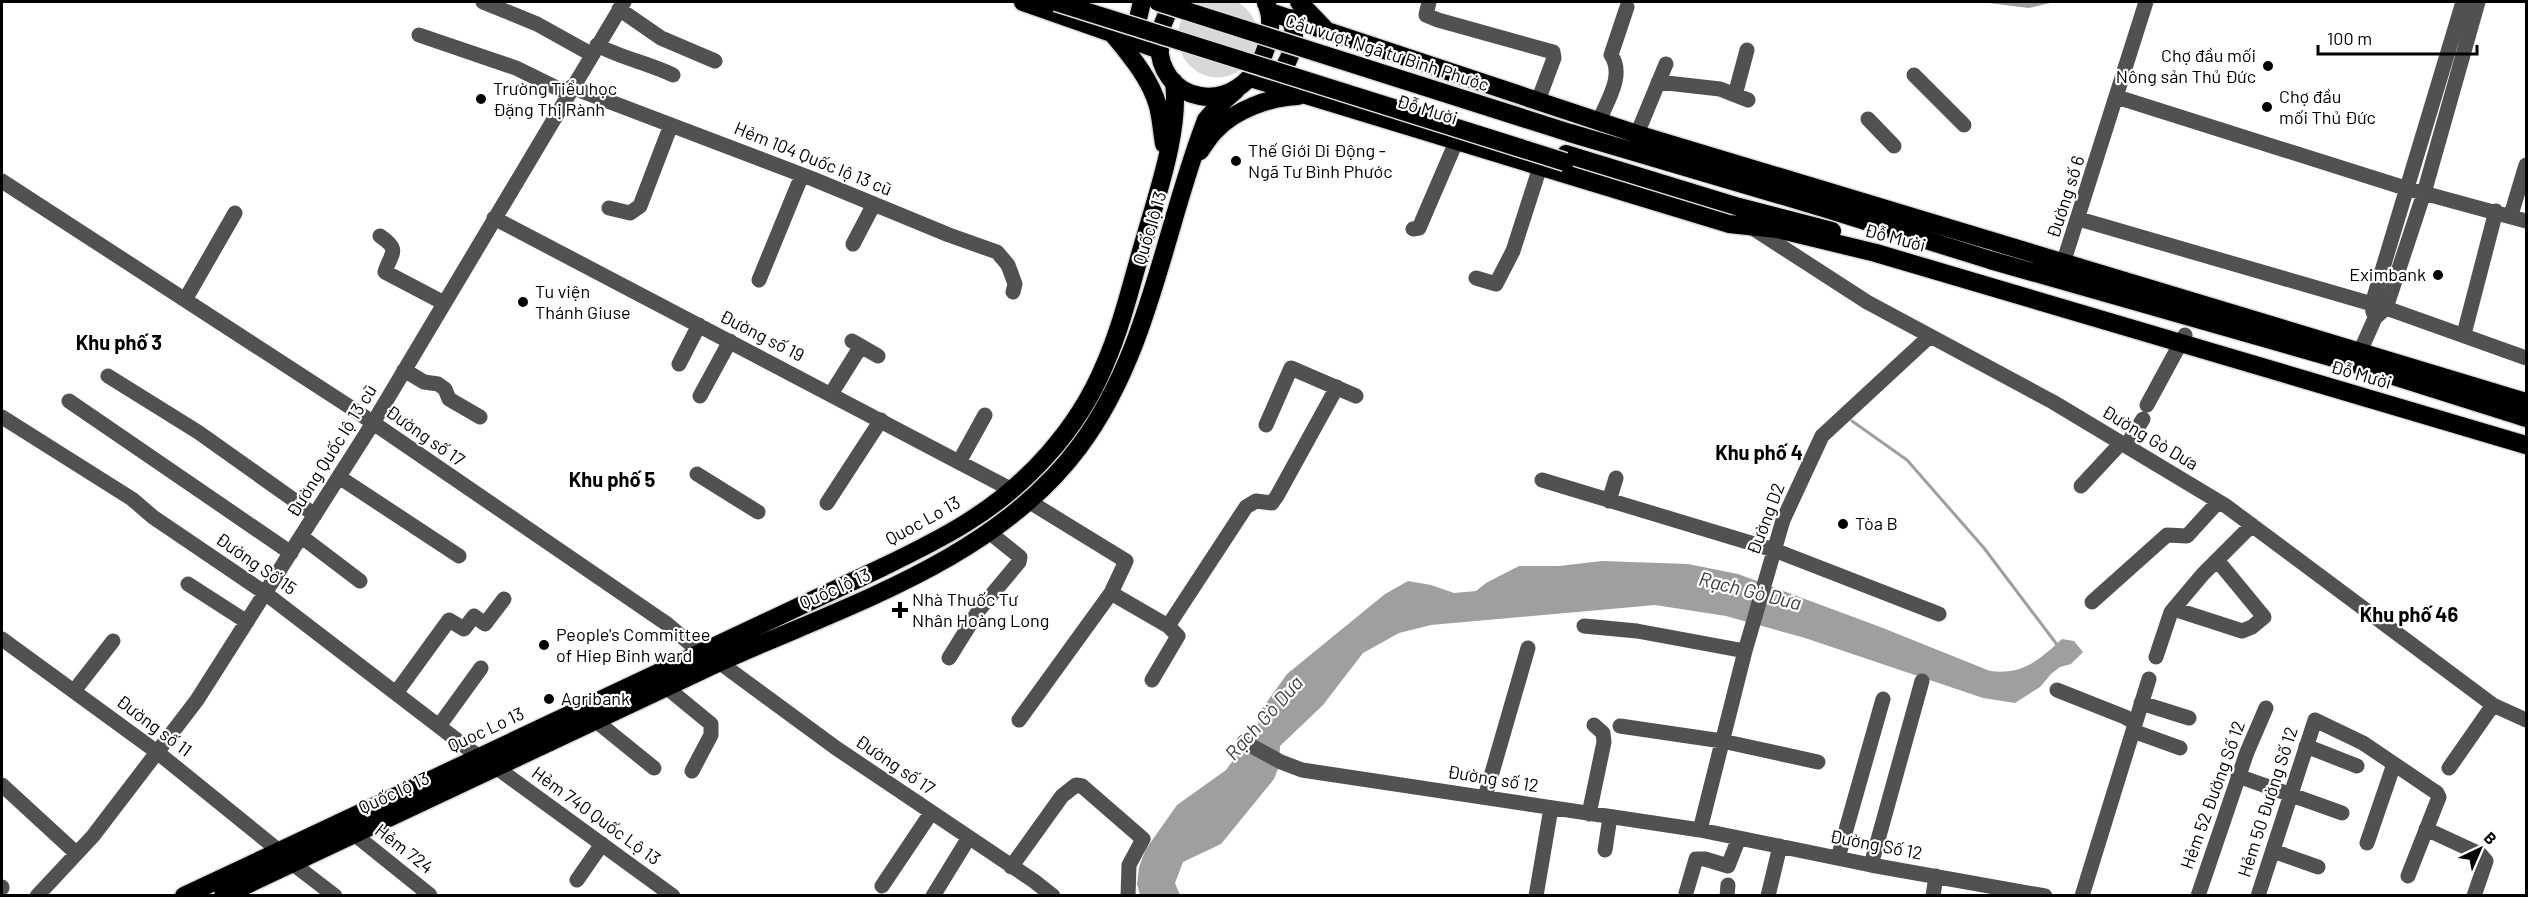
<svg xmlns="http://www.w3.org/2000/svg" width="2528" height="897" font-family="Barlow,sans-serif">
<rect width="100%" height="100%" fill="#fff"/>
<!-- green -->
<path fill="#d8d8d8" d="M 1196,2 L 1237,2 C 1250,9 1257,21 1258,36 C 1258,49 1252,61 1242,69 C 1198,100 1151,38 1196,2 Z"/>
<!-- water -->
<path fill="#9f9f9f" d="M 1981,2 L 2055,2 L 2029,8 Z
M 1602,561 L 1688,564 L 1738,574 L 1883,628 L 1990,671 C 2023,675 2039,660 2062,639 L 2074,641 L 2083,652 L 2071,664 L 2060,667 L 2051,674 L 2040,687 L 2015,703 L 1983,698 L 1805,638 L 1726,616 L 1655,605 L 1431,625 L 1399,633 L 1363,653 L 1323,705 L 1280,746 L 1279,766 L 1274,779 L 1221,844 L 1183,862 L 1175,883 L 1180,895 L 1140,895 L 1137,884 L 1139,867 L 1146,849 L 1177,805 L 1226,770 L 1258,726 L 1259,713 L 1287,674 L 1385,594 L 1408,581 L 1431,585 L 1454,593 L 1476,591 L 1486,583 L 1519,566 L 1559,566 Z"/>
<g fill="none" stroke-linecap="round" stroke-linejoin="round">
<!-- stream -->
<path stroke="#9f9f9f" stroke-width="3" d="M 1852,421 L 1907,460 L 1984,548 L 2058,646"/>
<defs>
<path id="highway" d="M 1023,2 L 1160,50
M 1173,2 C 1168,12 1161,24 1160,36 C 1151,104 1241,124 1266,48 C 1270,33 1273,17 1266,3
M 1299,2 L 1324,28
M 1270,12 L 1637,134 L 2526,402
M 1112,33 C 1130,55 1150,78 1158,106 C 1161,118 1162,132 1164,144
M 1140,41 L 1136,27 L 1142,2
M 1250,78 L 1729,224 L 1777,229 L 1876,253 L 2526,445
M 1272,84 C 1287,66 1301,43 1290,18
M 1570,133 L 1824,208 L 1990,260 L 2355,364 L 2526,418
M 1200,151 C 1205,144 1209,137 1215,131 C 1234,110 1270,97 1298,96
M 1566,154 L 1739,207 L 1832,231
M 184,896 L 881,568 C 910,554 939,540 966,523 C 1026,486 1078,430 1105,364 C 1123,323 1133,277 1146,234 C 1159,189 1180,128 1174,82
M 223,896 C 383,819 544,744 705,669 C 833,609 991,565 1079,447 C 1150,352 1164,228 1206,120 L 1219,105 L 1236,90"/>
</defs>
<!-- highway casing -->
<use href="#highway" stroke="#dbdbdb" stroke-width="21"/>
<!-- minor -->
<path stroke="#515151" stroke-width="15" d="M 483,2 L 537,24 L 591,54
M 1429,2 L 1426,15 L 1438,20 L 1553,52 L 1554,58 L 1538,101
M 619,9 L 661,38 L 715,61
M 419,35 L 516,68 L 567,93
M 597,45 C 621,58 648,63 673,75
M 1914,75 L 1964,125
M 1658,82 L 1720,89 L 1748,100
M 571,87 L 813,179 L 949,235 L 997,252 L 1008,265 L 1015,284 L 1013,292
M 1735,95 L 1747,50
M 2117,97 L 2405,188 L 2526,221
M 1868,119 L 1894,146
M 1599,121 C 1607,101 1625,75 1611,55 L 1627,7
M 1637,134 L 1666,64
M 2,181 L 350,407 L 667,624 L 700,652
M 609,208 L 630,213 L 640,206 L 671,125
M 2511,215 L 2526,165
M 494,218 L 1012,490
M 2079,219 L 2386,308 L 2526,358
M 1751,227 L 1867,302 L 2053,402 L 2226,506 L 2493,705 L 2526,720
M 1413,229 L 1419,228 L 1456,142
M 380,236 C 401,250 391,253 385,272 L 444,303
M 853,244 L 874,204
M 2060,273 L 2146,2
M 1476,278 L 1496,284 L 1513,251 L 1540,167
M 759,280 L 802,175
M 185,300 L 235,213
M 2373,312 L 2372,304 L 2463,2
M 2464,334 L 2496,211
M 852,341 L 878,356
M 2355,363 L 2375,318 L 2386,308 L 2424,193 L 2478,2
M 679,364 L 699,325
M 404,370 L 424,382 L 438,384 L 445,389 L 449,399 L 480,417
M 108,376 L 198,432 L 315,515
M 831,394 L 861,346
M 700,396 L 730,341
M 69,401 L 291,553
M 2147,405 L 2185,335
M 2,417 L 132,499 L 153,517 L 265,593 L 479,757
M 1266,425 L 1291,368 L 1356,396
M 2126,446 L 2143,419
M 959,462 L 985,415
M 697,474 L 758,512
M 339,477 L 459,556
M 1542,480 L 1774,550 L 1939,614
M 2081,486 L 2121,443
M 1609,501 L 1616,478
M 827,503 L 881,420
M 302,537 L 360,581
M 188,584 L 247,622
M 1111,593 L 1168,626 L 1178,636 L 1152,680
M 2092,602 L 2167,535 L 2187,536 L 2218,502
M 2174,609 L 2242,631 L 2252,627 L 2264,617 L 2217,560
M 1168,626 L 1246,507 L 1256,501 L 1272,503 L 1277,496 L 1337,387
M 1584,626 L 1637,631 L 1745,651
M 2,639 L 157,752 L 278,850
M 2156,657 L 2171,612 L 2203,574 L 2252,525
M 949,658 L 979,610 L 1019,562 L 1020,557 L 990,533
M 719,662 L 836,748 L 1034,881 L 1053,896
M 666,687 L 711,724 L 711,735 L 692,771
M 2057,690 L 2125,717 L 2135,723
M 74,691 L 113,641
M 396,693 L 449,620 L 464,629 L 474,616 L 485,624 L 504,599
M 2141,703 L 2189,718
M 1019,720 L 1111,593 L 1126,561 L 1030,502
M 596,721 L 654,768
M 439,726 L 481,668
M 1620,726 L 1722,741 L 1818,762
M 2133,731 L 2180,748
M 1244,742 L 1281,762 L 1302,770 L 1700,830 L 1871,865 L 2045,896
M 2306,746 L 2357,766
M 497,768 L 673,896
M 2449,768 L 2493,705
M 2238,776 L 2342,813
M 2,785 L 76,853
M 1485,797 L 1528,648
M 1589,814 L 1604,742 L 1603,733 L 1594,725
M 2426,829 L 2480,854 L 2486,861 L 2474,896
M 1700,830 L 1745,651 L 1783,520 L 1822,436 L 1930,336
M 354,834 L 430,895
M 2367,843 L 2394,764
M 1605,850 L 1610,817
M 2273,851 L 2318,867
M 1838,858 L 1883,699
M 292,863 L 335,896
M 1871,865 L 1922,681
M 1011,867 L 1062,796 L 1076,785 L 1082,786 L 1143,839 L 1129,865 L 1128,896
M 577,880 L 602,844
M 882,886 L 931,813
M 2,888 L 2,887
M 1686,893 L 1696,859 L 1705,859 L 1728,866 L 1739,838
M 37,896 L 93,836 L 197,700 L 373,423 L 624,2
M 933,896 L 968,839
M 1536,896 L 1551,808
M 1727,896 L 1728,885
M 1768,896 L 1780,846
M 1933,896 L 1936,876
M 2082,896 L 2149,679
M 2198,896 L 2247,752 L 2266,708
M 2258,896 L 2315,720 L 2363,743 L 2437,793 L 2439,797 L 2408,876"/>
<!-- highway -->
<use href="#highway" stroke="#000" stroke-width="18"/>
<defs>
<path id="highway-bridge" d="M 1056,2 L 1565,162
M 1158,2 L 1570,133"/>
</defs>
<!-- highway-bridge casing -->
<use href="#highway-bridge" stroke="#dbdbdb" stroke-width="21" stroke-linecap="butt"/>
<!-- highway-bridge -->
<use href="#highway-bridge" stroke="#000" stroke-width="18"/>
</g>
<!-- markers -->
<g fill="#000" stroke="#fff" stroke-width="2">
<circle cx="2268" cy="66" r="6"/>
<circle cx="481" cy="99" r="6"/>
<circle cx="2267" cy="107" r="6"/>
<circle cx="1236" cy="161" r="6"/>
<circle cx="2438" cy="275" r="6"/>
<circle cx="523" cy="302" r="6"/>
<circle cx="1843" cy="524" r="6"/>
<path d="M897 601h6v6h6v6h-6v6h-6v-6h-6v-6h6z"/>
<circle cx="544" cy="645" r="6"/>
<circle cx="549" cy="699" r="6"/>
</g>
<g text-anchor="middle" stroke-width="4.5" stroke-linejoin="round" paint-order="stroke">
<!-- street labels -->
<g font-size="18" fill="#000" stroke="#fff">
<text transform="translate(1387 53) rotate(18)" y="6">Cầu vượt Ngã tư Bình Phước</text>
<text transform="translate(1427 110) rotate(17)" y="6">Đỗ Mười</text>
<text transform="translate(813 159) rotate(22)" y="6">Hẻm 104 Quốc lộ 13 cũ</text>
<text transform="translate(2066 197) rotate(-72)" y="6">Đường số 6</text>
<text transform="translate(1150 228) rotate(-73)" y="6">Quốc lộ 13</text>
<text transform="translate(1895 238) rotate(15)" y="6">Đỗ Mười</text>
<text transform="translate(762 336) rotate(27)" y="6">Đường số 19</text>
<text transform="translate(2361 375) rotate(16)" y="6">Đỗ Mười</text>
<text transform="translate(425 436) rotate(35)" y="6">Đường số 17</text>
<text transform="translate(2150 438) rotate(31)" y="6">Đường Gò Dưa</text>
<text transform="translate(332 451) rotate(-58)" y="6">Đường Quốc lộ 13 cũ</text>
<text transform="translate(1766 519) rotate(-69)" y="6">Đường D2</text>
<text transform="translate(923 521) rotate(-29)" y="6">Quoc Lo 13</text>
<text transform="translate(256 564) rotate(35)" y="6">Đường Số 15</text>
<text transform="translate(835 589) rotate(-24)" y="6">Quốc lộ 13</text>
<text transform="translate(154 726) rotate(37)" y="6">Đường số 11</text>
<text transform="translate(486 730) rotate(-25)" y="6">Quoc Lo 13</text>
<text transform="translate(895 765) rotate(34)" y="6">Đường số 17</text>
<text transform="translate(1493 779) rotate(9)" y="6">Đường số 12</text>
<text transform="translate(394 793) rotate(-25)" y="6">Quốc lộ 13</text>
<text transform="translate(2213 795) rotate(-70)" y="6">Hẻm 52 Đường Số 12</text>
<text transform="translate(2268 802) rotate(-72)" y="6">Hẻm 50 Đường Số 12</text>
<text transform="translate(596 816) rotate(36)" y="6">Hẻm 740 Quốc Lộ 13</text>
<text transform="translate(1876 845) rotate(11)" y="6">Đường Số 12</text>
<text transform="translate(404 849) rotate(38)" y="6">Hẻm 724</text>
</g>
<!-- poi labels -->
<g font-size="18" fill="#000" stroke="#fff" text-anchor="start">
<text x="2256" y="62" text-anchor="end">Chợ đầu mối<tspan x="2256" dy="21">Nông sản Thủ Đức</tspan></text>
<text x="493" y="95">Trường Tiểu học<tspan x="493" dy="21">Đặng Thị Rành</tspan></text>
<text x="2279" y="103">Chợ đầu<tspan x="2279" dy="21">mối Thủ Đức</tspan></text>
<text x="1248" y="157">Thế Giới Di Động -<tspan x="1248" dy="21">Ngã Tư Bình Phước</tspan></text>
<text x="2426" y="281" text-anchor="end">Eximbank</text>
<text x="535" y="298">Tu viện<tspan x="535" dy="21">Thánh Giuse</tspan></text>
<text x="1855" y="530">Tòa B</text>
<text x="912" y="606">Nhà Thuốc Tư<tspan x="912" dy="21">Nhân Hoàng Long</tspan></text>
<text x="556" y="641">People's Committee<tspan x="556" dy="21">of Hiep Binh ward</tspan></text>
<text x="561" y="705">Agribank</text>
</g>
<!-- neighbourhood labels -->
<g font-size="20" font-weight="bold" fill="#000" stroke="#fff">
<text x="119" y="350">Khu phố 3</text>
<text x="1759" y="460">Khu phố 4</text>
<text x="612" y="487">Khu phố 5</text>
<text x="2409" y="622">Khu phố 46</text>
</g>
<!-- water labels -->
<g font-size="20" font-style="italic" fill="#404040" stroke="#fff">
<text transform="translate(1750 591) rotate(14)" y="7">Rạch Gò Dưa</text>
<text transform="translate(1264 718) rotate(-48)" y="7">Rạch Gò Dưa</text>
</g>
</g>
<!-- border -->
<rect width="2528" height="897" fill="none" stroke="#000000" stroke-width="6"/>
<!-- north arrow -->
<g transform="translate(2480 849) rotate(44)" stroke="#ffffff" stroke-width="4.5" paint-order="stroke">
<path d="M0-4.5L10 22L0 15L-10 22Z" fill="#000000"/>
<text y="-9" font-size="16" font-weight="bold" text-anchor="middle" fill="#000000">B</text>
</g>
<!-- scale -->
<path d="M2318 45v9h159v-9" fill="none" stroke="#000000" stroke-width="3"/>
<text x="2327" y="45" font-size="18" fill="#000000" stroke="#ffffff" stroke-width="4.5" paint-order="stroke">100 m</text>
</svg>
